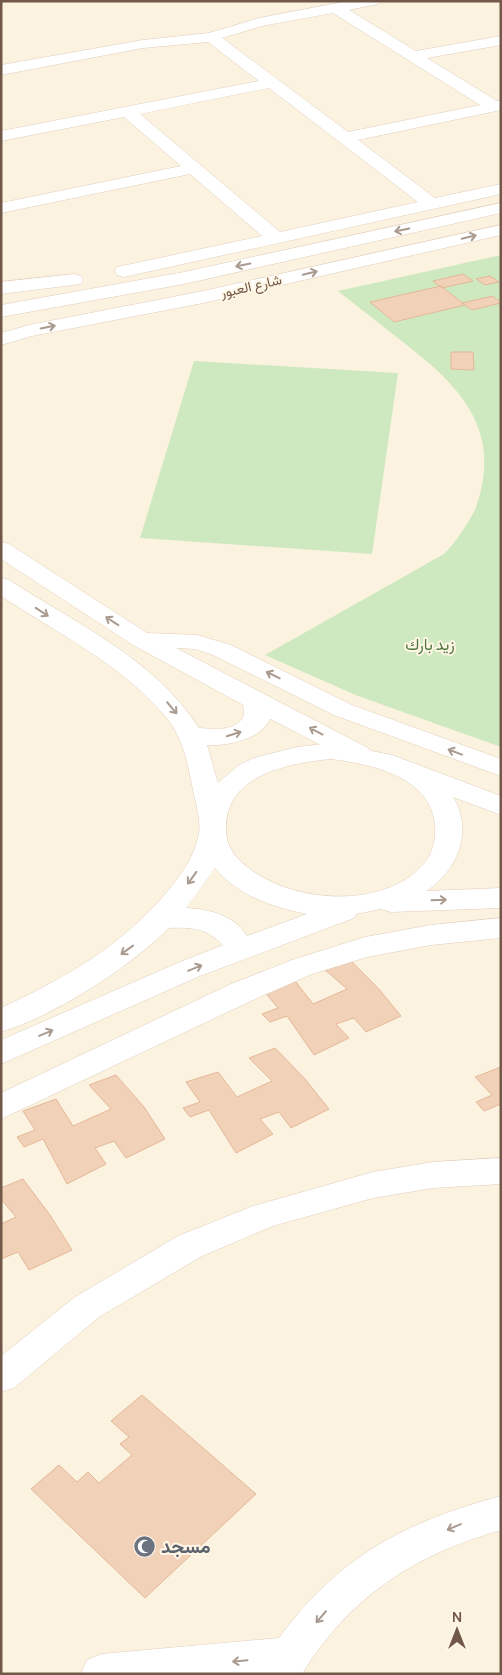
<svg xmlns="http://www.w3.org/2000/svg" width="502" height="1675" font-family="Manrope,Vazirmatn,sans-serif">
<rect width="100%" height="100%" fill="#fcf2e0"/>
<!-- green -->
<path fill="#cee9bf" d="M 501,255 L 501,747 L 358,696 L 265,655 L 444,554 C 457,541 466,526 475,510 C 502,436 467,393 413,350 C 388,330 363,311 338,291 Z
M 194,361 L 398,373 L 372,554 L 140,538 Z"/>
<!-- building -->
<path fill="#f1d1b8" stroke="#e4b898" d="M 463,274 L 473,281 L 442,288 L 433,281 Z
M 490,276 L 499,282 L 485,285 L 476,279 Z
M 441,286 L 465,305 L 394,322 L 370,302 Z
M 493,296 L 501,303 L 472,310 L 462,303 Z
M 451,352 L 473,352 L 474,370 L 451,369 Z
M 349,959 L 378,988 L 401,1016 L 366,1032 L 354,1018 L 336,1024 L 349,1038 L 314,1055 L 287,1016 L 270,1022 L 262,1014 L 278,1008 L 264,991 L 295,981 L 313,1004 L 347,989 L 323,968 Z
M 275,1048 L 305,1079 L 329,1109 L 291,1128 L 279,1112 L 260,1119 L 273,1134 L 236,1153 L 209,1110 L 190,1117 L 183,1108 L 200,1102 L 186,1082 L 218,1072 L 237,1097 L 272,1081 L 249,1058 Z
M 501,1067 L 501,1104 L 484,1111 L 476,1102 L 492,1095 L 475,1077 Z
M 116,1075 L 144,1107 L 165,1139 L 126,1158 L 114,1141 L 95,1148 L 106,1164 L 67,1184 L 43,1139 L 24,1147 L 17,1137 L 35,1130 L 23,1111 L 56,1099 L 73,1126 L 111,1109 L 89,1085 Z
M 23,1179 L 50,1215 L 72,1250 L 29,1270 L 18,1252 L 1,1259 L 1,1224 L 16,1217 L 1,1199 L 1,1188 Z
M 142,1395 L 256,1494 L 145,1598 L 31,1489 L 59,1465 L 77,1482 L 88,1472 L 99,1483 L 132,1455 L 120,1444 L 129,1437 L 111,1421 Z"/>
<g fill="none" stroke-linecap="round" stroke-linejoin="round">
<defs>
<path id="street" d="M 348,1 L 380,1 L 378,4 L 349,10 L 416,51 L 501,36 L 501,45 L 427,58 L 497,101 L 501,100 L 501,110 L 358,140 L 435,198 L 501,184 L 501,194 L 124,277 L 117,275 L 115,271 L 117,267 L 262,236 L 190,174 L 1,213 L 1,203 L 181,166 L 124,117 L 1,141 L 1,131 L 259,81 L 208,42 L 143,48 L 1,75 L 1,65 L 143,40 L 209,33 L 259,18 ZM 333,13 L 480,105 L 348,132 L 222,38 L 262,26 ZM 269,88 L 418,202 L 280,232 L 140,114 Z
M 501,203 L 501,213 L 184,284 L 1,317 L 1,305 L 184,272 Z
M 501,225 L 501,235 L 203,303 L 32,336 L 1,345 L 1,333 L 29,325 L 203,291 Z
M 74,274 L 81,276 L 83,280 L 81,284 L 1,294 L 1,282 Z
M 1,578 L 9,580 C 75,623 155,659 199,728 C 215,729 237,732 244,715 L 243,702 L 247,697 L 256,694 L 265,697 C 289,732 232,747 207,745 L 218,783 L 239,765 L 254,758 L 297,747 L 331,743 L 392,755 L 501,796 L 501,815 L 453,797 C 474,830 457,872 426,891 L 501,888 L 501,908 L 391,912 L 381,909 L 356,914 L 354,918 L 200,976 L 1,1064 L 1,1040 L 180,962 L 223,945 C 207,928 191,927 169,928 C 128,968 56,1015 1,1032 L 1,1008 C 63,979 122,946 167,892 C 182,874 194,857 199,834 C 201,818 195,801 192,785 C 187,761 182,735 165,716 C 121,664 57,633 1,596 ZM 331,759 C 370,764 430,776 435,824 C 436,835 434,850 427,860 C 389,910 296,904 250,869 C 236,859 226,847 226,829 C 225,774 290,763 331,759 ZM 215,868 C 238,896 273,907 307,914 L 247,936 C 234,915 209,909 186,908 Z
M 501,918 L 501,938 L 431,945 L 367,957 L 312,974 L 253,1000 L 1,1119 L 1,1093 L 231,984 L 292,960 L 365,937 L 431,925 Z
M 501,1158 L 501,1184 L 433,1188 L 373,1198 L 273,1226 L 202,1256 L 99,1317 L 14,1388 L 1,1392 L 1,1356 L 75,1297 L 178,1236 L 253,1206 L 373,1172 L 433,1162 Z
M 501,1496 L 501,1530 C 414,1555 350,1596 302,1674 L 81,1674 L 87,1660 L 101,1654 L 279,1638 C 339,1556 405,1522 501,1496 Z"/>
<path id="secondary" d="M 1,542 L 9,544 L 147,633 L 197,635 L 231,645 L 352,705 L 501,759 L 501,776 L 334,715 L 213,655 L 195,649 L 176,648 L 368,748 L 372,754 L 368,760 L 359,762 L 350,760 L 247,707 L 133,645 L 1,559 Z"/>
</defs>
<!-- street casing -->
<use href="#street" stroke="#e0cebc" stroke-width="1"/>
<!-- secondary casing -->
<use href="#secondary" stroke="#e5d0ba" stroke-width="1"/>
<!-- street -->
<use href="#street" fill="#fff" fill-rule="evenodd"/>
<!-- secondary -->
<use href="#secondary" fill="#fff" fill-rule="evenodd"/>
</g>
<!-- one-way arrows -->
<defs><path id="oneway-shaft" d="M-6 0H5M1.5-3L5.5 0L1.5 3" fill="none" stroke-width="1.6" stroke-linecap="round" stroke-linejoin="round" transform="scale(1.25)"/></defs>
<g stroke="#aa9b91">
<use href="#oneway-shaft" transform="translate(402 230) rotate(168)"/>
<use href="#oneway-shaft" transform="translate(469 237) rotate(-13)"/>
<use href="#oneway-shaft" transform="translate(243 265) rotate(168)"/>
<use href="#oneway-shaft" transform="translate(310 273) rotate(-13)"/>
<use href="#oneway-shaft" transform="translate(48 327) rotate(-12)"/>
<use href="#oneway-shaft" transform="translate(42 612) rotate(33)"/>
<use href="#oneway-shaft" transform="translate(112 621) rotate(-147)"/>
<use href="#oneway-shaft" transform="translate(273 675) rotate(-154)"/>
<use href="#oneway-shaft" transform="translate(172 708) rotate(50)"/>
<use href="#oneway-shaft" transform="translate(316 731) rotate(-152)"/>
<use href="#oneway-shaft" transform="translate(234 734) rotate(-18)"/>
<use href="#oneway-shaft" transform="translate(455 752) rotate(-159)"/>
<use href="#oneway-shaft" transform="translate(192 878) rotate(126)"/>
<use href="#oneway-shaft" transform="translate(439 900) rotate(-2)"/>
<use href="#oneway-shaft" transform="translate(127 950) rotate(144)"/>
<use href="#oneway-shaft" transform="translate(195 968) rotate(-22)"/>
<use href="#oneway-shaft" transform="translate(46 1033) rotate(-23)"/>
<use href="#oneway-shaft" transform="translate(454 1527) rotate(157)"/>
<use href="#oneway-shaft" transform="translate(321 1617) rotate(130)"/>
<use href="#oneway-shaft" transform="translate(240 1661) rotate(175)"/>
</g>
<!-- icons -->
<defs>
<symbol id="mosque-disc" viewBox="-11 -11 22 22"><circle r="9.5" fill="#6b7280" stroke="#fff6e6"/><path d="M3.5-4.9A6 6 0 1 0 3.5 4.9A5 5 0 1 1 3.5-4.9Z" fill="#fff"/></symbol>
</defs>
<g fill-rule="evenodd">
<use href="#mosque-disc" x="132" y="1534" width="25" height="25"/>
</g>
<g text-anchor="middle" stroke-width="4" stroke-linejoin="round" paint-order="stroke">
<!-- far-street labels -->
<g font-size="14" fill="#725848" stroke="#fff6e6">
<text transform="translate(251 286) rotate(-13)" y="5">شارع العبور</text>
</g>
<!-- park labels -->
<g font-size="16" fill="#4e7840" stroke="#fff6e6">
<text x="430" y="650">زيد بارك</text>
</g>
<!-- near-worship labels -->
<g font-size="19" font-weight="bold" fill="#5b616d" stroke="#fff6e6" text-anchor="start">
<text x="161" y="1553">مسجد</text>
</g>
</g>
<!-- border -->
<rect width="502" height="1675" fill="none" stroke="#725848" stroke-width="5"/>
<!-- north arrow -->
<g transform="translate(457 1630)" stroke="#fff6e6" stroke-width="4" paint-order="stroke">
<path d="M0-4L9 19L0 12L-9 19Z" fill="#725848"/>
<text y="-8" font-size="14" font-weight="bold" text-anchor="middle" fill="#725848">N</text>
</g>
</svg>
